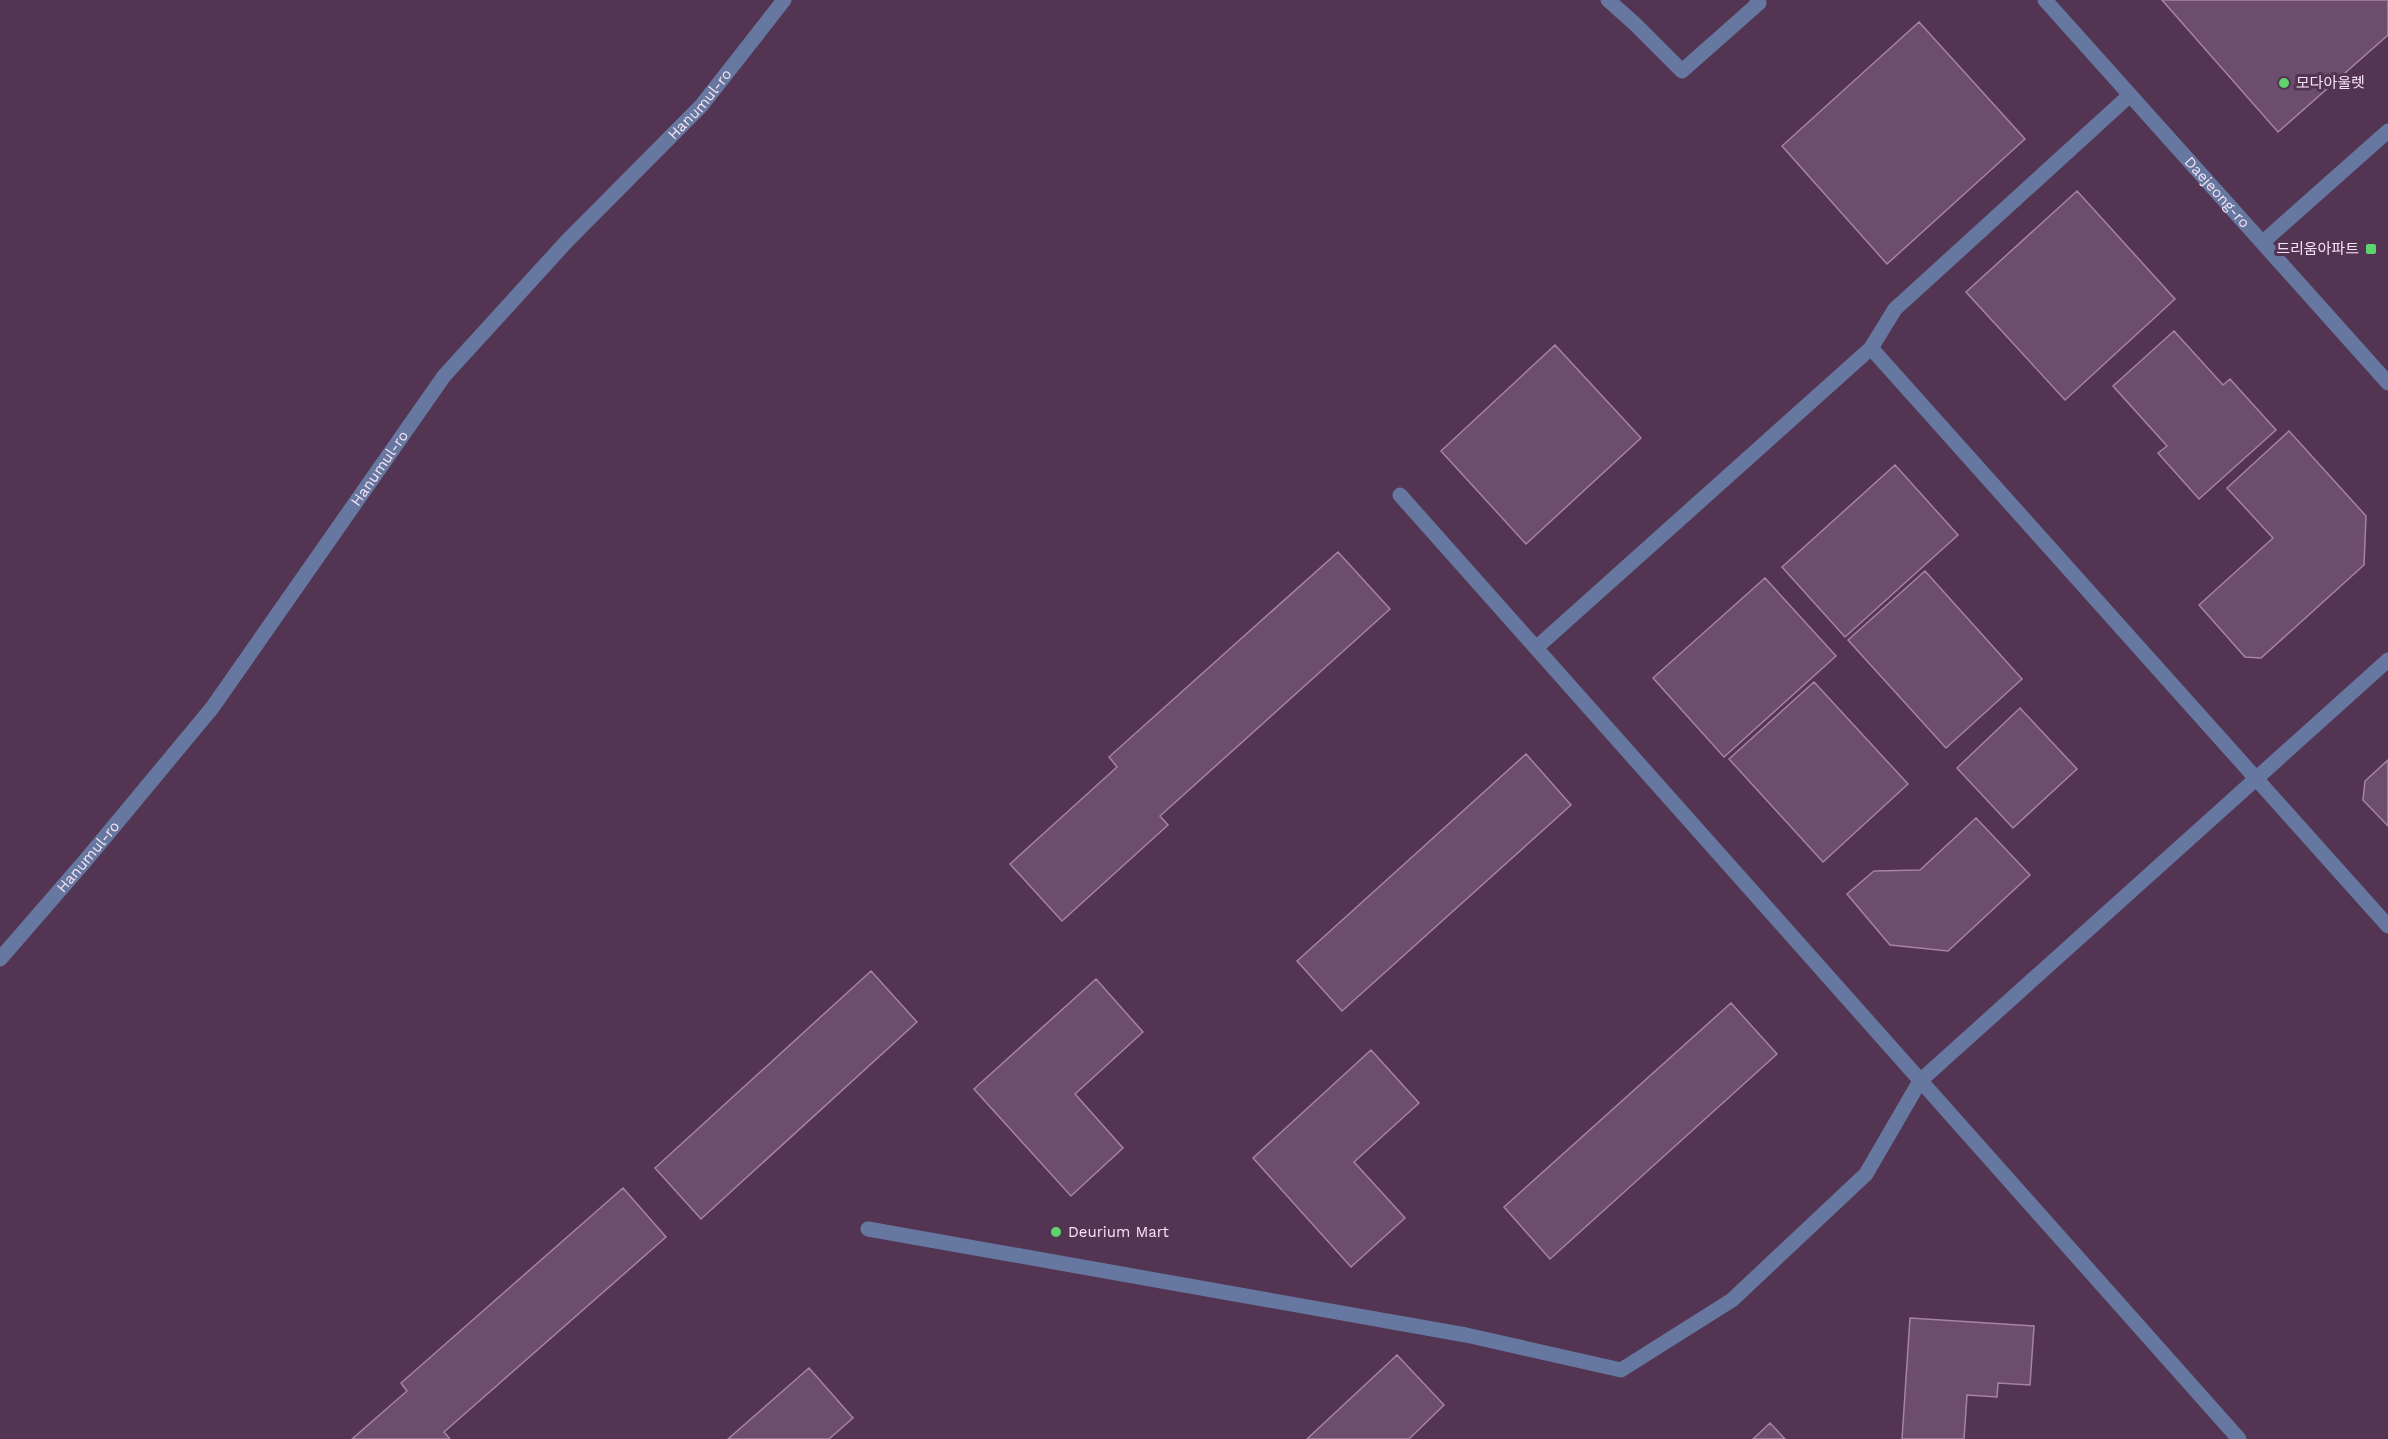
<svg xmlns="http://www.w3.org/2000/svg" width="2388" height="1439" font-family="'Work Sans','Noto Sans KR',sans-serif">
<rect width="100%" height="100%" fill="#533553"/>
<!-- building -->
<path fill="#6c4d6d" stroke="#a583a5" stroke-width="1.5" d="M 2162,0 L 2388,0 L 2388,35 L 2278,132 Z
M 1919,22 L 2025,139 L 1887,264 L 1782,146 Z
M 2077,191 L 2175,299 L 2065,400 L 1966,292 Z
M 2174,331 L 2223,385 L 2230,379 L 2276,430 L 2199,499 L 2158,453 L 2167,446 L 2113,386 Z
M 1555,345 L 1641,438 L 1526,544 L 1441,451 Z
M 2289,431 L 2366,516 L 2364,565 L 2261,658 L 2245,657 L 2199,605 L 2273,538 L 2227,488 Z
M 1895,465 L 1958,535 L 1845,637 L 1782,567 Z
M 1338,552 L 1390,609 L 1160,816 L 1168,825 L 1062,921 L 1010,864 L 1117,767 L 1109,757 Z
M 1925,571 L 2022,679 L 1946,748 L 1848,640 Z
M 1765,578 L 1836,656 L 1724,757 L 1653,678 Z
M 1814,682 L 1908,784 L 1823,862 L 1729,759 Z
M 2020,708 L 2077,769 L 2013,828 L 1957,768 Z
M 1526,754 L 1571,805 L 1342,1011 L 1297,961 Z
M 2388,760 L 2388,826 L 2363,800 L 2365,781 Z
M 1976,818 L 2030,875 L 1948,951 L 1890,945 L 1847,894 L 1874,871 L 1920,870 Z
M 871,971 L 917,1022 L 701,1219 L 655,1168 Z
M 1096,979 L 1143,1032 L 1075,1094 L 1123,1148 L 1071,1196 L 974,1089 Z
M 1731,1003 L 1777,1054 L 1550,1259 L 1504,1207 Z
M 1371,1050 L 1419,1103 L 1354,1162 L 1405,1218 L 1351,1267 L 1253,1158 Z
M 623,1188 L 666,1237 L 444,1432 L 450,1439 L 352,1439 L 407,1391 L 401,1383 Z
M 1910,1318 L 2034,1326 L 2030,1385 L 1998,1383 L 1997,1397 L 1967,1395 L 1964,1439 L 1902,1439 Z
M 1397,1355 L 1444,1405 L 1409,1439 L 1307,1439 Z
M 809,1368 L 853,1418 L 829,1439 L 728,1439 Z
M 1770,1423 L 1785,1439 L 1753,1439 Z"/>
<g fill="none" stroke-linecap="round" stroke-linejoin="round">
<!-- minor -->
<g stroke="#66789f" stroke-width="15">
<path d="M 1608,0 L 1635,24 L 1682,71 L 1759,3 L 1757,0"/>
<path id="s1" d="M 2045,0 L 2388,383"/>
<path d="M 2263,242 L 2388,131"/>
<path d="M 1871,348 L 2388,926"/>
<path d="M 1400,495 L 2239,1439"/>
<path d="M 1536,648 L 1871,348 L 1895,309 L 2130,95"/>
<path id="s2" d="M 0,959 L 85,861 L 212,708 L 444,376 L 567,241 L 701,106 L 784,0"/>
<path d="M 868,1229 L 1466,1335 L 1621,1370 L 1732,1300 L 1866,1174 L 1920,1081 L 2388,660"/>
</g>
</g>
<!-- markers -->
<g fill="#5ed56c" stroke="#533553" stroke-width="2">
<circle cx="2284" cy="83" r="6"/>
<rect x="2365" y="243" width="12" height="12" rx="3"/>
<circle cx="1056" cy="1232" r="6"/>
</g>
<g text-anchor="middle" stroke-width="6" stroke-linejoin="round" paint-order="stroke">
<!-- poi labels -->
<g font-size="15" fill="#f6e3f6" stroke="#533553" text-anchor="start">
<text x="2296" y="88">모다아울렛</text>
<text x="2359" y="254" text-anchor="end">드리움아파트</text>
<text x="1068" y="1237">Deurium Mart</text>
</g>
<!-- street labels -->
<g font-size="15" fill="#f6e3f6" stroke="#533553">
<text dy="5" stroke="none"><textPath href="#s2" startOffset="1107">Hanumul-ro</textPath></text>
<text dy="5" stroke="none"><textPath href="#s1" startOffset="258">Daejeong-ro</textPath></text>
<text dy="5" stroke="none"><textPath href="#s2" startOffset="621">Hanumul-ro</textPath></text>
<text dy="5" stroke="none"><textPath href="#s2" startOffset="135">Hanumul-ro</textPath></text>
</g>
</g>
</svg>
